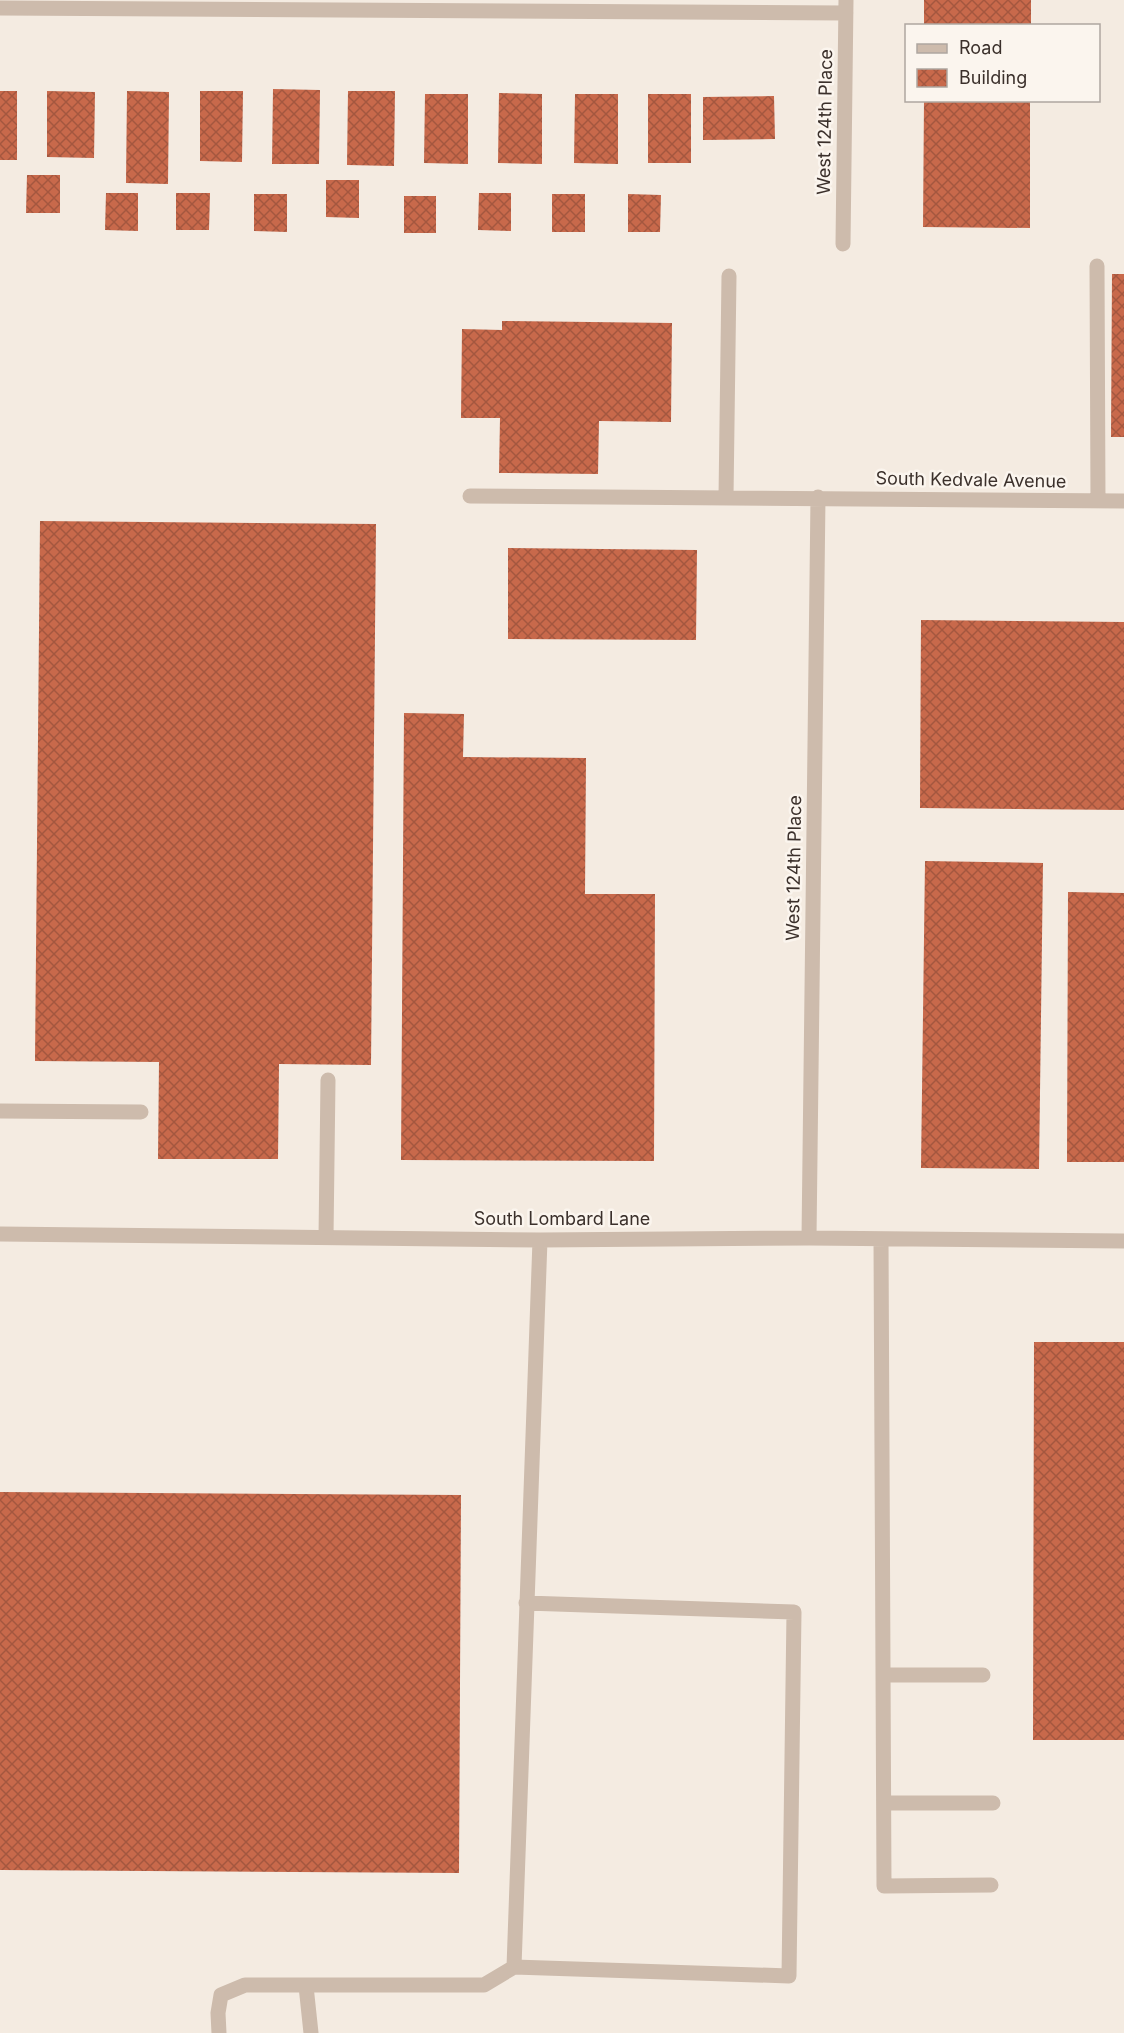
<svg xmlns="http://www.w3.org/2000/svg" width="1124" height="2033" font-family="Inter,sans-serif">
<defs>
<pattern id="building-cross-hatch" width="8" height="8" patternUnits="userSpaceOnUse" patternTransform="scale(1.5)"><rect width="8" height="8" fill="#c8694b"/><path d="M0 0l8 8M0 8l8-8" fill="none" stroke="#a4573f"/></pattern>
</defs>
<rect width="100%" height="100%" fill="#f4ebe1"/>
<!-- building -->
<path fill="url(#building-cross-hatch)" d="M 924,0 L 1031,0 L 1031,26 L 924,26 Z
M 273,89 L 320,90 L 319,164 L 272,164 Z
M 0,91 L 17,91 L 17,160 L 0,160 Z
M 47,91 L 95,92 L 94,158 L 47,157 Z
M 127,91 L 169,92 L 168,184 L 126,183 Z
M 200,91 L 243,91 L 242,162 L 200,161 Z
M 348,91 L 395,91 L 394,166 L 347,165 Z
M 499,93 L 542,94 L 542,164 L 498,163 Z
M 425,94 L 468,94 L 468,164 L 424,163 Z
M 575,94 L 618,94 L 618,164 L 574,163 Z
M 648,94 L 691,94 L 691,163 L 648,163 Z
M 774,96 L 775,139 L 703,140 L 703,97 Z
M 924,100 L 1030,100 L 1030,228 L 923,227 Z
M 27,175 L 60,175 L 60,213 L 26,213 Z
M 326,180 L 359,180 L 359,218 L 326,217 Z
M 106,193 L 138,193 L 138,231 L 105,230 Z
M 176,193 L 210,193 L 209,230 L 176,230 Z
M 479,193 L 511,193 L 511,231 L 478,230 Z
M 254,194 L 287,194 L 287,232 L 254,231 Z
M 552,194 L 585,194 L 585,232 L 552,232 Z
M 628,194 L 661,195 L 660,232 L 628,232 Z
M 404,196 L 436,196 L 436,233 L 404,233 Z
M 1112,274 L 1124,274 L 1124,437 L 1111,437 Z
M 502,321 L 672,323 L 671,422 L 599,421 L 598,474 L 499,473 L 500,418 L 461,418 L 462,329 L 502,330 Z
M 40,521 L 376,524 L 371,1065 L 279,1064 L 278,1159 L 158,1159 L 159,1062 L 35,1061 Z
M 508,548 L 697,550 L 696,640 L 508,639 Z
M 921,620 L 1124,622 L 1124,810 L 920,808 Z
M 404,713 L 464,714 L 463,757 L 586,758 L 585,894 L 655,894 L 654,1161 L 401,1160 Z
M 925,861 L 1043,863 L 1039,1169 L 921,1168 Z
M 1068,892 L 1124,893 L 1124,1162 L 1067,1162 Z
M 1034,1342 L 1124,1342 L 1124,1740 L 1033,1740 Z
M 0,1492 L 461,1495 L 459,1873 L 0,1870 Z"/>
<g fill="none" stroke-linecap="round" stroke-linejoin="round">
<!-- minor -->
<path stroke="#cdbbac" stroke-width="15" d="M 0,8 L 846,13
M 843,244 L 846,0
M 1097,266 L 1098,501
M 470,496 L 1124,501
M 726,497 L 729,276
M 0,1111 L 141,1112
M 0,1234 L 540,1240 L 809,1238 L 1124,1241
M 326,1237 L 328,1080
M 809,1238 L 818,497
M 881,1239 L 884,1886 L 991,1885
M 526,1603 L 794,1612 L 789,1976 L 514,1967 L 540,1240
M 884,1675 L 983,1675
M 884,1803 L 993,1803
M 306,1986 L 311,2033
M 219,2033 L 218,2013 L 221,1995 L 245,1985 L 484,1985 L 514,1967"/>
</g>
<g text-anchor="middle" stroke-width="5" stroke-linejoin="round" paint-order="stroke">
<!-- street labels -->
<g font-size="18" fill="#3b302b" stroke="#fbf5ee">
<text transform="translate(825 122) rotate(-89)" y="6">West 124th Place</text>
<text transform="translate(971 480) rotate(1)" y="6">South Kedvale Avenue</text>
<text transform="translate(794 868) rotate(-89)" y="6">West 124th Place</text>
<text x="562" y="1225">South Lombard Lane</text>
</g>
</g>
<!-- legend -->
<rect x="905" y="24" width="195" height="78" fill="#fbf5ee" stroke="#aea6a0" stroke-width="1.5"/>
<rect x="917" y="44" width="30" height="9" fill="#cdbbac" stroke="#aea6a0" stroke-width="1.5"/>
<text x="959" y="54" font-size="18" fill="#3b302b">Road</text>
<rect x="917" y="69" width="30" height="18" fill="url(#building-cross-hatch)" stroke="#aea6a0" stroke-width="1.5"/>
<text x="959" y="84" font-size="18" fill="#3b302b">Building</text>
</svg>
